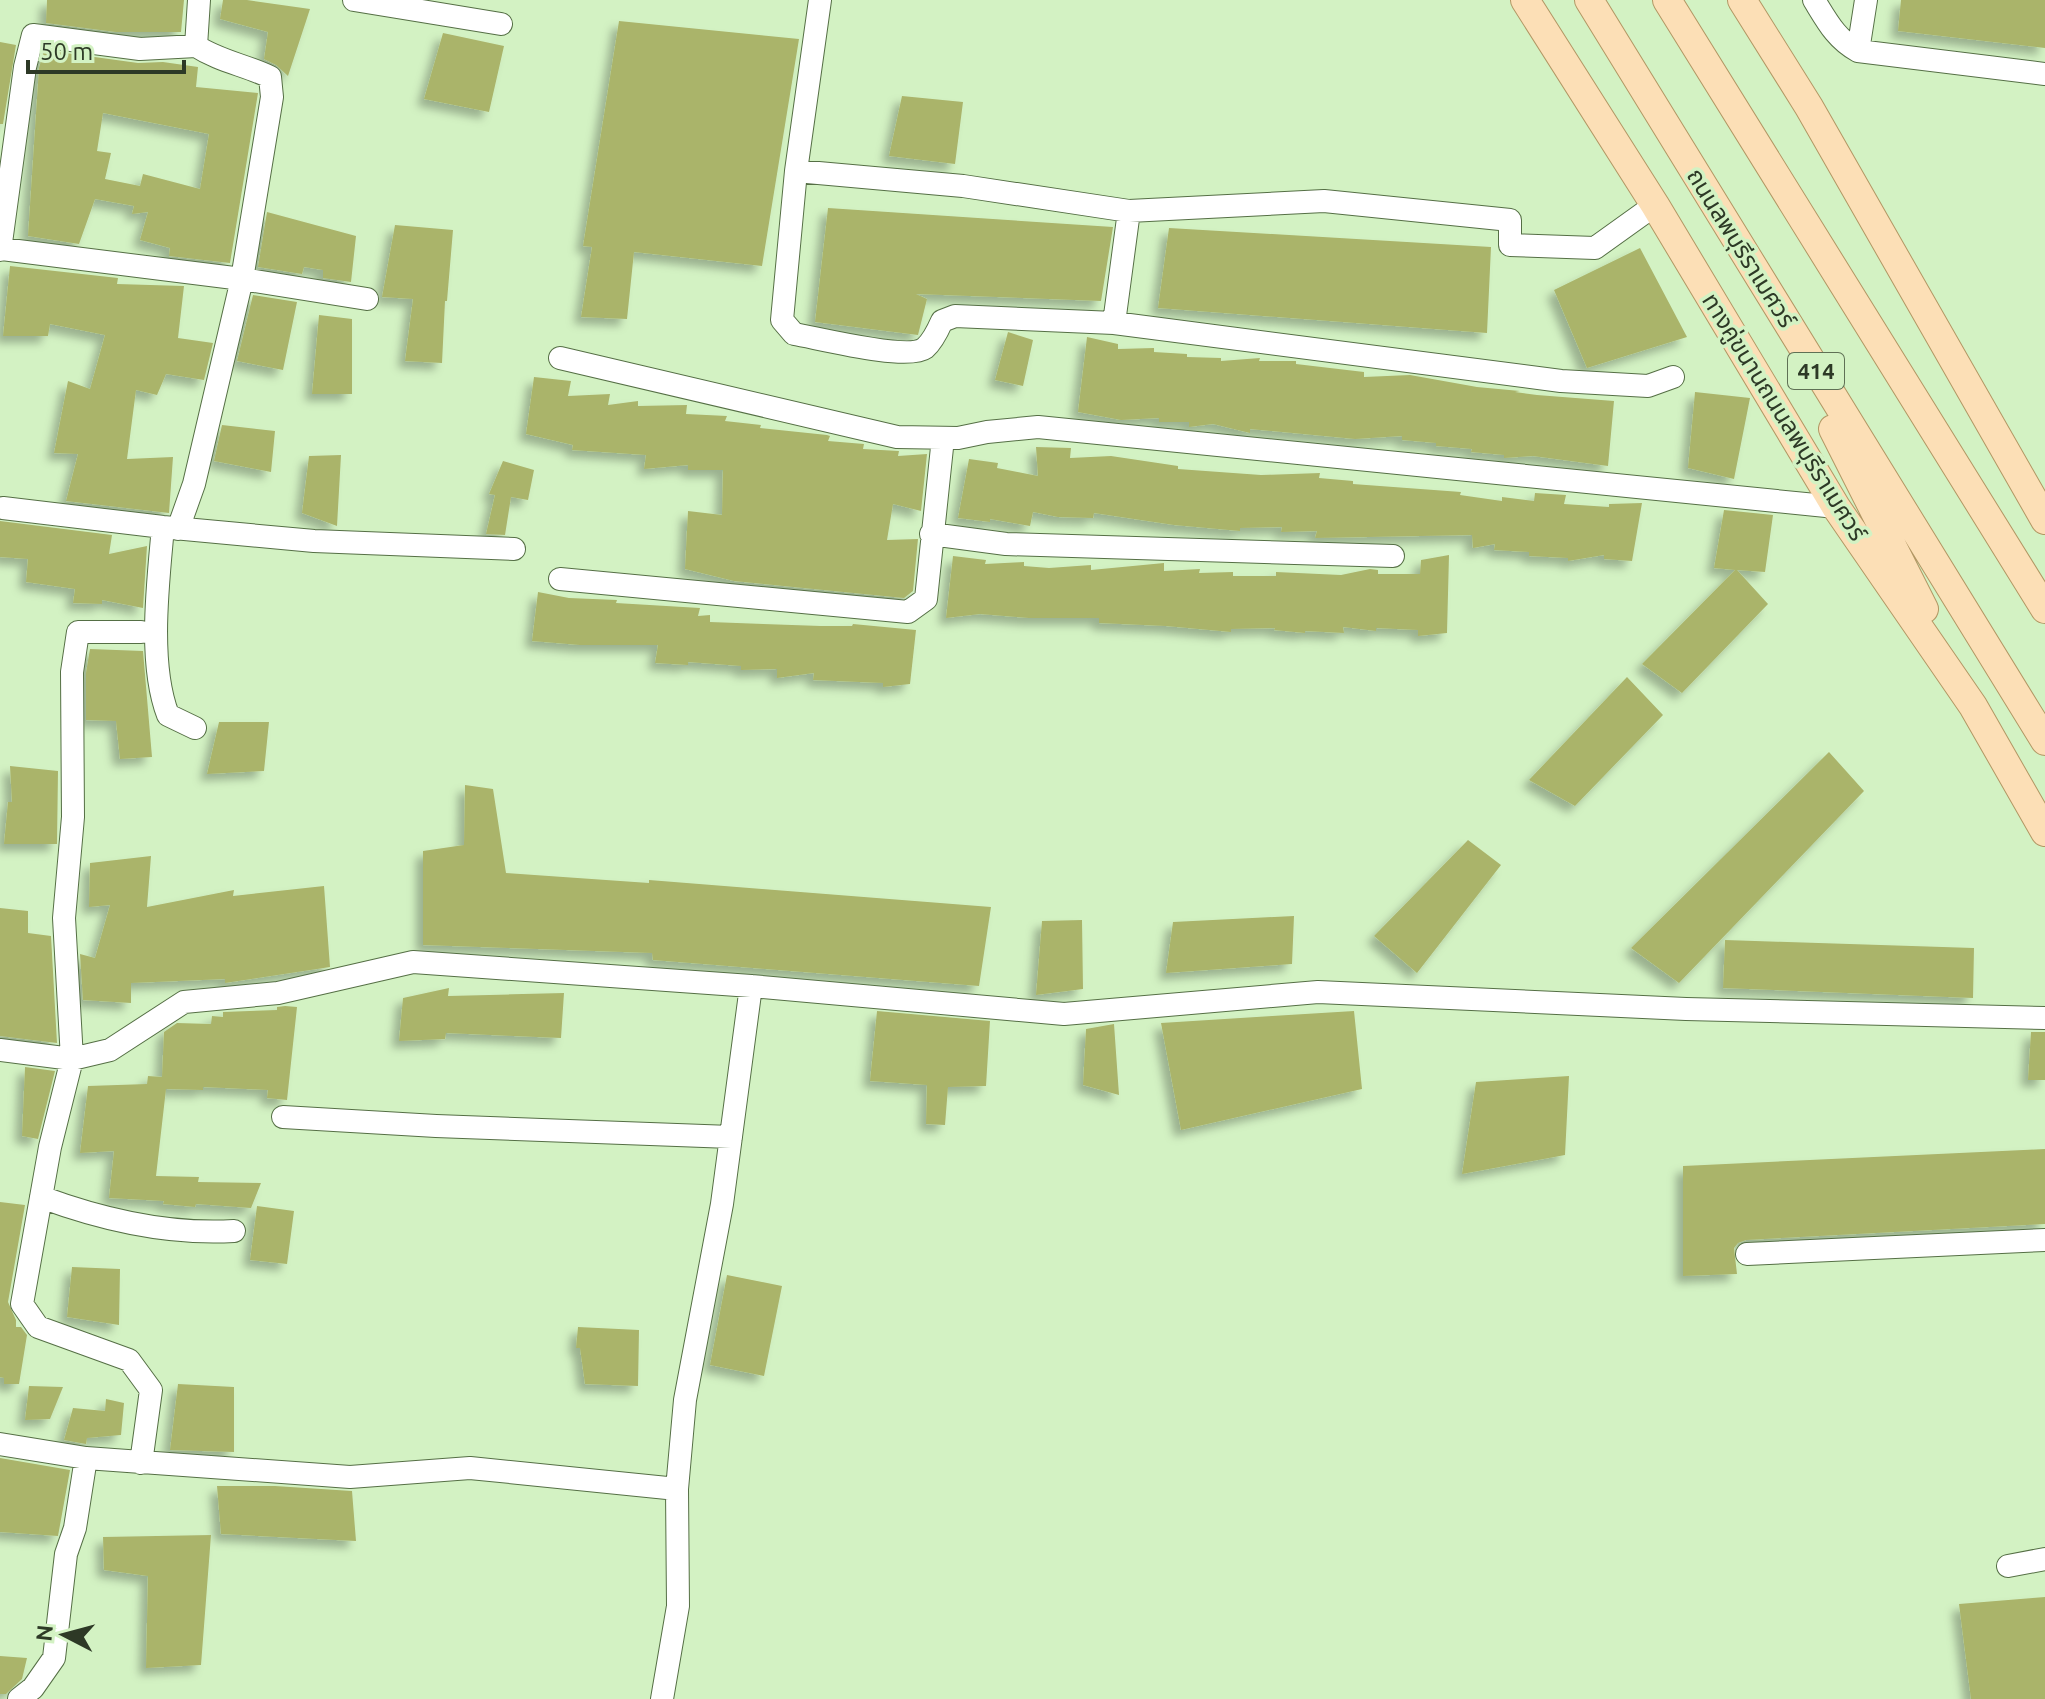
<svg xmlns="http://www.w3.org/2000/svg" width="2045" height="1699" font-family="Ubuntu,'Noto Sans Thai',sans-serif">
<defs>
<filter id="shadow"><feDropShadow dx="-7" dy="7" stdDeviation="4" flood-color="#0004"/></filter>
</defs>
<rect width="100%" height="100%" fill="#d3f2c3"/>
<!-- building -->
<path fill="#aab46b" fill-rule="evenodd" filter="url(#shadow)" d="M 47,0 L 184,0 L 181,32 L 116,32 L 46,23 Z
M 223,0 L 247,0 L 310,9 L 288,76 L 276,65 L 264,59 L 268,32 L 220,19 Z
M 1901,0 L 2045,0 L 2045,48 L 1898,31 Z
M 619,21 L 799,39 L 762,266 L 634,252 L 627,319 L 581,317 L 592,247 L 583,246 Z
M 443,33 L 504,46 L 489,112 L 424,99 Z
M 0,42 L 16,45 L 3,124 L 0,124 Z
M 44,50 L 138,63 L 163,62 L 198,67 L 196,87 L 258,93 L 230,263 L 169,256 L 170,248 L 140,240 L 148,212 L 132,214 L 134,206 L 95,199 L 79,244 L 28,236 L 39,68 ZM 103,113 L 209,134 L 200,189 L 143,174 L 140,186 L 105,179 L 111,153 L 97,151 Z
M 902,96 L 963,102 L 955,164 L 889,156 Z
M 828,208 L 1113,227 L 1101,301 L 916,294 L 927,299 L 918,335 L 815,322 Z
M 267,212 L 356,236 L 351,282 L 323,278 L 323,270 L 304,267 L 302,274 L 258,267 Z
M 395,225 L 453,230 L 447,301 L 445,301 L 442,363 L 405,361 L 413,299 L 382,297 Z
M 1169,228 L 1491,247 L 1487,333 L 1158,308 Z
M 1640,248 L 1687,337 L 1587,368 L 1554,290 Z
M 10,266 L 118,278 L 117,284 L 184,286 L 178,338 L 213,343 L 204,380 L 166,374 L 157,395 L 136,390 L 127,459 L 173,457 L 169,513 L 66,501 L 78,454 L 54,453 L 68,381 L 90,389 L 105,335 L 50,324 L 48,336 L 3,336 Z
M 253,295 L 297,302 L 283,370 L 237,361 Z
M 319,315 L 352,319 L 352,394 L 312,394 Z
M 1008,332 L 1033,340 L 1023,386 L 995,380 Z
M 1087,337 L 1118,344 L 1118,349 L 1154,348 L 1154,352 L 1187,354 L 1187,357 L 1221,358 L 1221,361 L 1260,358 L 1259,361 L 1296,361 L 1296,364 L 1364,372 L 1364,377 L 1410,375 L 1477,387 L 1520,391 L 1515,392 L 1537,395 L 1614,401 L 1608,466 L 1533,456 L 1504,458 L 1504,455 L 1471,452 L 1472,449 L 1436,446 L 1436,443 L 1402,440 L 1402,436 L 1355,439 L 1250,429 L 1250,433 L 1213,424 L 1189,427 L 1189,422 L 1159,422 L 1159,418 L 1121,420 L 1078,412 Z
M 534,377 L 571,381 L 568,396 L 610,394 L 608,405 L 638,401 L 638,406 L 687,405 L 686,414 L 727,416 L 725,421 L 761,425 L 760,428 L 827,435 L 830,436 L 828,441 L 864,444 L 863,449 L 899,451 L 898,456 L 927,454 L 921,511 L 893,504 L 887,540 L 918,539 L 913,591 L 904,598 L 734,581 L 685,569 L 688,511 L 722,515 L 723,470 L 688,470 L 688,465 L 644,469 L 646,455 L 572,450 L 573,445 L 526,434 Z
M 1695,392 L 1750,398 L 1734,479 L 1688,468 Z
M 222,425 L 275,431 L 271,472 L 214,461 Z
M 1036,447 L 1071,448 L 1070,458 L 1111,456 L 1178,466 L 1178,469 L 1261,475 L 1320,473 L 1319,478 L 1353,481 L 1353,484 L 1461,492 L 1460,495 L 1502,501 L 1502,497 L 1534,501 L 1535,493 L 1566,495 L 1564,504 L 1609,507 L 1609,504 L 1642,503 L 1632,561 L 1604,559 L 1604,555 L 1568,561 L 1568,558 L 1529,556 L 1529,552 L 1494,550 L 1495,544 L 1473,548 L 1472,535 L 1315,538 L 1317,531 L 1281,532 L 1282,527 L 1240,528 L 1240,531 L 1174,525 L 1094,513 L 1093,518 L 1058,517 L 1033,512 L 1030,526 L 990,519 L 990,522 L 958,518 L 969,459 L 998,463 L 997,468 L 1038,476 Z
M 341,455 L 337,526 L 302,513 L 309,456 Z
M 503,461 L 534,470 L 528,500 L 511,497 L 505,535 L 486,534 L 495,495 L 489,494 Z
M 1724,510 L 1773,515 L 1765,572 L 1737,570 L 1768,604 L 1682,693 L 1642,664 L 1735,570 L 1714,568 Z
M 0,521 L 112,535 L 109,554 L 147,546 L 143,608 L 102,600 L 102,604 L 73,603 L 75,589 L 26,582 L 28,559 L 0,557 Z
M 1449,555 L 1447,633 L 1418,636 L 1418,630 L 1376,628 L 1376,631 L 1343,627 L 1344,633 L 1305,631 L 1305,633 L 1274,630 L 1275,628 L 1231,629 L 1231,632 L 1166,626 L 1099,623 L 1099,618 L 1029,618 L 980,614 L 946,618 L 953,556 L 986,560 L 985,564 L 1024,562 L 1024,566 L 1049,568 L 1091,565 L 1091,570 L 1164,563 L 1164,571 L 1200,569 L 1199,573 L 1233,572 L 1233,576 L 1276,576 L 1276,572 L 1341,575 L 1370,569 L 1378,570 L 1378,574 L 1420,574 L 1421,560 Z
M 538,592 L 569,598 L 617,600 L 616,603 L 700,608 L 698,616 L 710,615 L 710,622 L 821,626 L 852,626 L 853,624 L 916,630 L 910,684 L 883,687 L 883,683 L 813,680 L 814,673 L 777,678 L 777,669 L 741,670 L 741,666 L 688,662 L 688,665 L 655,663 L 658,645 L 580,645 L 532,641 Z
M 90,649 L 143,651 L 152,757 L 120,759 L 116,721 L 86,720 L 86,673 Z
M 1627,677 L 1663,715 L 1575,806 L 1529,780 Z
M 219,722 L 269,722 L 264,771 L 207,774 Z
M 1829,752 L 1864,791 L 1679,983 L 1631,948 Z
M 10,766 L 58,771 L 57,844 L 4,844 L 8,802 L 12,802 Z
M 465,785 L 493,789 L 506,873 L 649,883 L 649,880 L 991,907 L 979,986 L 653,960 L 652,953 L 423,945 L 423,851 L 464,845 Z
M 1468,840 L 1501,865 L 1417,973 L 1374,936 Z
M 151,856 L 147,907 L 234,890 L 233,896 L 324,886 L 330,967 L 225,983 L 225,979 L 131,983 L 131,1003 L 83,1000 L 80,954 L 95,958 L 110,905 L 89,907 L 90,863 Z
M 0,908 L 28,911 L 28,933 L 51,936 L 57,1043 L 0,1036 Z
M 1294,916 L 1292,964 L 1166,973 L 1173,922 Z
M 1082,920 L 1083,989 L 1036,995 L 1042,921 Z
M 1725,940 L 1974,948 L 1973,998 L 1723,988 Z
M 449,988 L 448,996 L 564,993 L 561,1038 L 446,1033 L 445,1039 L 399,1041 L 403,998 Z
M 285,1006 L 297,1007 L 287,1100 L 267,1098 L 268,1090 L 203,1087 L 203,1090 L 166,1089 L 156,1176 L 199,1177 L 198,1182 L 261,1183 L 251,1208 L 196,1204 L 195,1207 L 163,1204 L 164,1201 L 109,1198 L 114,1151 L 80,1153 L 88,1086 L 147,1084 L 148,1076 L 162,1077 L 164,1032 L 177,1023 L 211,1024 L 212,1016 L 223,1017 L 223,1012 L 277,1010 L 277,1007 Z
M 877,1011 L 990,1021 L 986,1086 L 948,1087 L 945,1125 L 926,1124 L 927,1085 L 870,1081 Z
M 1354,1011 L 1362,1089 L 1181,1130 L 1161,1023 Z
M 1114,1024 L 1119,1095 L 1083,1085 L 1086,1029 Z
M 2031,1032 L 2045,1032 L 2045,1080 L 2028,1080 Z
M 25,1067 L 55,1071 L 38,1139 L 22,1136 Z
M 1569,1076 L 1565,1155 L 1462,1174 L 1476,1082 Z
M 2045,1149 L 2045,1224 L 1746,1240 L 1738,1243 L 1734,1248 L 1737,1274 L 1683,1276 L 1683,1166 Z
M 0,1202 L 25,1205 L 8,1302 L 16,1320 L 16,1327 L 21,1327 L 27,1335 L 19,1384 L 4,1384 L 4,1378 L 0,1377 Z
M 257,1206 L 294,1211 L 287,1264 L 250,1260 Z
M 72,1267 L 120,1269 L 119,1325 L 67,1317 Z
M 727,1275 L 782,1286 L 764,1376 L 710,1365 Z
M 578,1327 L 639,1330 L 638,1386 L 585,1384 L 580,1348 L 576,1348 Z
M 178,1384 L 234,1387 L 234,1452 L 170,1450 Z
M 29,1386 L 63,1387 L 50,1419 L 25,1420 Z
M 106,1399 L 124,1403 L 121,1435 L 87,1438 L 86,1444 L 64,1440 L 73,1408 L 105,1411 Z
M 0,1458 L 70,1470 L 58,1536 L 0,1532 Z
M 217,1486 L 275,1486 L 352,1491 L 356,1541 L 221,1534 Z
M 211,1535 L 201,1665 L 146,1668 L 148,1576 L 104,1570 L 103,1537 Z
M 2045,1597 L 2045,1699 L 1971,1699 L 1959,1604 Z
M 0,1656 L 27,1658 L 22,1679 L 6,1694 L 0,1694 Z"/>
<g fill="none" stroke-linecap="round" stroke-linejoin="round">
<defs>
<path id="minor" d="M 354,0 L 501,24
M 820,0 L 796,171 L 782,320 L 794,334 C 818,338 908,361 925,348 C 933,341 938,330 942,321 L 955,316 L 1114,323
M 1814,0 C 1827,21 1836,39 1858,51 L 2045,74
M 1858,51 L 1866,0
M 796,171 L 963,186 L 1129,211 L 1324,201 L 1510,220 L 1510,245 L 1595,248 L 1655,205
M 1129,211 L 1114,323 L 1561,381 L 1648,386 L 1673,377
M 2,249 L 242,279 L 367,299
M 0,250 L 25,67 L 33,35 L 140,49 L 196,46 L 199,0
M 560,358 L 897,437 L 958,438 L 987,432 L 1038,427 L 1836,507
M 3,508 L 163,527 L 314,541 L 514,549
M 163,527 C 158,583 148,663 168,715 L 195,728
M 178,529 L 194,484 L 242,279 L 272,97 L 270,77 C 245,65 219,61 196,46
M 931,534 L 1006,544 L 1393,556
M 560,579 L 908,612 L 926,599 L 943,438
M 0,1050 L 72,1059 L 110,1050 L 184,1002 L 278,993 L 413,962 L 751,986 L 1064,1014 L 1318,992 L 1686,1009 L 2045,1018
M 283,1117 L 436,1126 L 731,1137
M 41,1197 C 103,1220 167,1235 234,1231
M 1747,1254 L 2045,1240
M 0,1444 L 86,1458 L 350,1477 L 470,1468 L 677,1489
M 141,1463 L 151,1390 L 129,1360 L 38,1327 L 22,1304 L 50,1147 L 72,1059 L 64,918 L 73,817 L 72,672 L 78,632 L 141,632
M 2008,1566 L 2045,1559
M 19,1699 L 33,1688 L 54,1658 L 66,1554 L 75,1528 L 86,1458
M 662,1699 L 678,1606 L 677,1489 L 685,1400 L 722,1204 L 751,986"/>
<path id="major" d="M 1525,0 L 1655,205 L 1836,507 L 1973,706 L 2045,832
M 1589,0 L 2045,741
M 1667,0 L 2045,609
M 1742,0 L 1809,107 L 2045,520
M 1833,429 L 1924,609"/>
</defs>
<!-- minor casing -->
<use href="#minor" stroke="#556f45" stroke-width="24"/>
<!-- major casing -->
<use href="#major" stroke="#b29764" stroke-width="30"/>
<!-- minor -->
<use href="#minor" stroke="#fff" stroke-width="22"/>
<!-- major -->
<use href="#major" stroke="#fcdfb6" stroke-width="28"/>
</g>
<g text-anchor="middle" stroke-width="7" stroke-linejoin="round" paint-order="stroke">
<!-- shield labels -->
<rect fill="#d3f2c3" stroke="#5f7055" stroke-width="2" x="1788" y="353" width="56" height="36" rx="6"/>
<g font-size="22" font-weight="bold" fill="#2d3926">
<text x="1816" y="379">414</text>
</g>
<!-- street labels -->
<g font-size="24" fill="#2d3926" stroke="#d3f2c3">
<text transform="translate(1741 248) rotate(58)" y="8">ถนนลพบุรีราเมศวร์</text>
<text transform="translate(1784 417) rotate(58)" y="8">ทางคู่ขนานถนนลพบุรีราเมศวร์</text>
</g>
</g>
<!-- north arrow -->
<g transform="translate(64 1635) rotate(276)" stroke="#d3f2c3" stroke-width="6" paint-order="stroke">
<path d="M0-6L14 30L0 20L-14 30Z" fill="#2d3926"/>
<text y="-12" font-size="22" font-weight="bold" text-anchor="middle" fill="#2d3926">N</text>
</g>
<!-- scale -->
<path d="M28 60v12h156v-12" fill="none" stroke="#2d3926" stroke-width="4"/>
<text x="40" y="60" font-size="24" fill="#2d3926" stroke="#d3f2c3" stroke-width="6" paint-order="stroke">50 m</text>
</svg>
